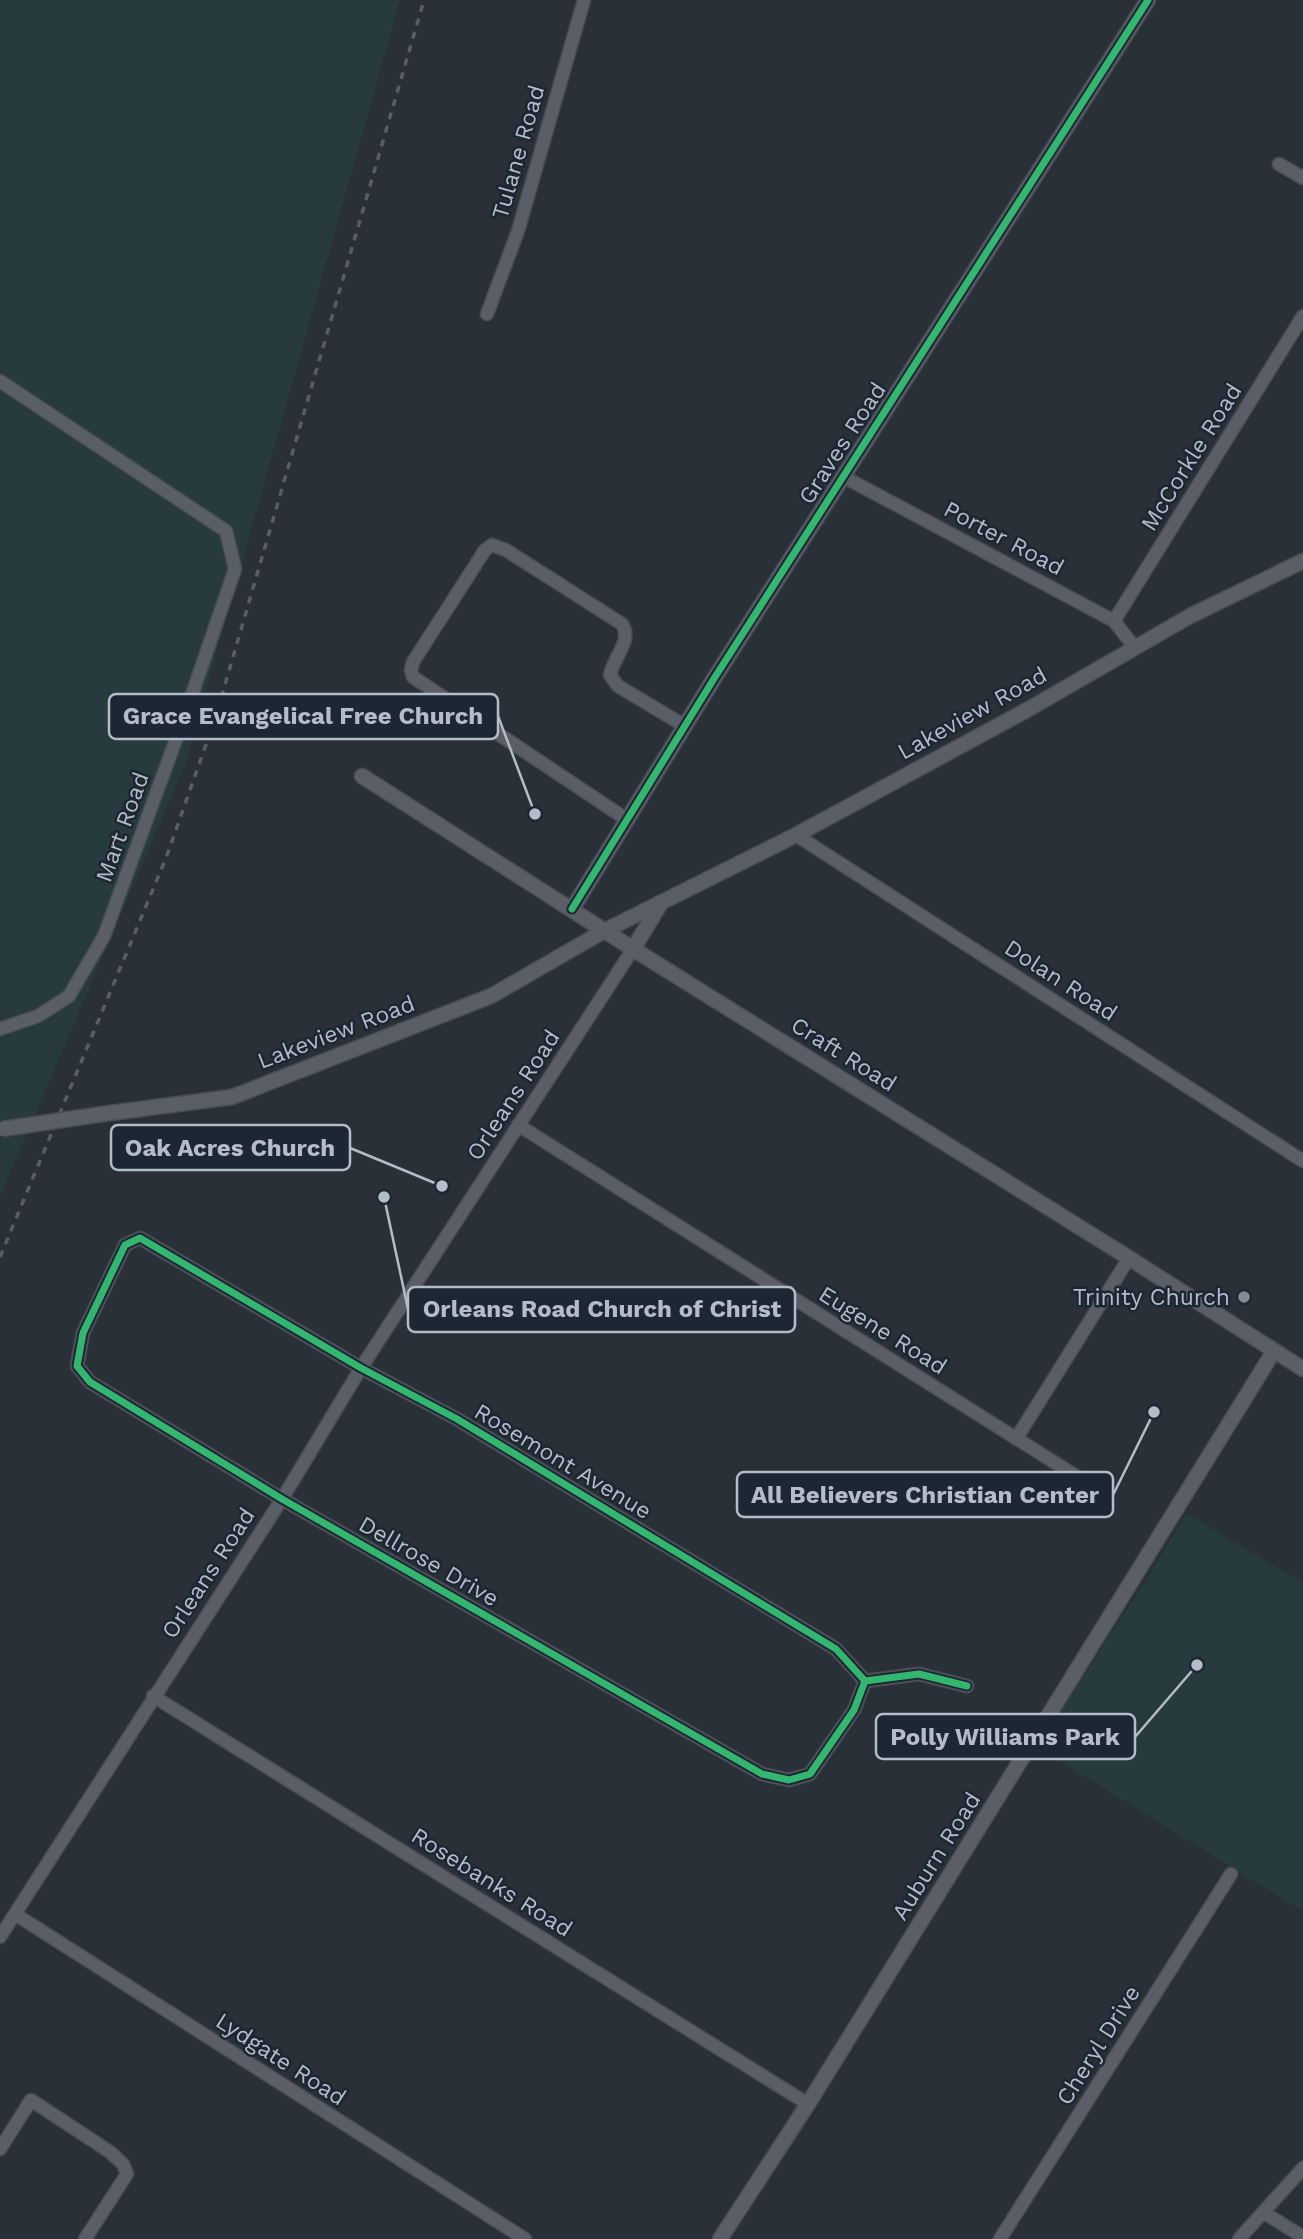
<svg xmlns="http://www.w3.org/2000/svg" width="1303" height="2239" font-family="'Work Sans',sans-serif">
<rect width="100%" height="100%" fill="#2a3038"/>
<!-- green -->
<path fill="#273a3e" d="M 0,0 L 400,0 L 185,765 L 0,1196 Z
M 1186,1513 L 1303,1583 L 1303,1911 L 1037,1747 L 1151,1573 Z"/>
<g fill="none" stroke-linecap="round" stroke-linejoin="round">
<defs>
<path id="minor" d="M 1279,164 L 1303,178
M 487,314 L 518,231 L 584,0
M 0,381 L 226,531 L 235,569 L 185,715 L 104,936 L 69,996 L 38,1016 L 0,1029
M 844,477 L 1114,621 L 1135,648
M 1114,621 L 1303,316
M 626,819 L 413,677 L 411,670 L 413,662 L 485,550 L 492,545 L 506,550 L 622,624 C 633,640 614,656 610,675 L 618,686 L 685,726
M 796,835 L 1303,1161
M 518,1125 L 1084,1481
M 1016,1439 L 1129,1258
M 865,1681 L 854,1710 L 810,1774 L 789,1780 L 762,1774 L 282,1499 L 90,1382 L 77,1366 L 83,1333 L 125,1245 L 140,1238 L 361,1368 L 457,1419 L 836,1649 L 865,1681 L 919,1674 L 967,1686
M 153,1696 L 808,2104
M 15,1914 L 525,2239
M 0,1937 L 282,1499 L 361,1368 L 633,949
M 0,2149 L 31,2100 L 110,2152 L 123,2164 L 127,2174 L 85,2239
M 1263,2212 L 1303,2237
M 1000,2239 L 1231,1874
M 1239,2239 L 1303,2168"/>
<path id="tertiary" d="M 362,776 L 633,949 L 1129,1258 L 1303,1369
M 572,909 L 715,677 L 1148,0
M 633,949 L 661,903
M 110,1113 L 232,1097 L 491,996 L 604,931 L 796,835 L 1027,710 L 1190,616 L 1303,561
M 720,2239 L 808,2104 L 1274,1351"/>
</defs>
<!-- minor casing -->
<use href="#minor" stroke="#484c53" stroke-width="15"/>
<!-- tertiary casing -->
<use href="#tertiary" stroke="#484c53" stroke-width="17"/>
<!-- minor -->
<use href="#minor" stroke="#5a5e66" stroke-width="12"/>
<!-- tertiary -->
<use href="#tertiary" stroke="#5a5e66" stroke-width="14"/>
<!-- rail -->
<path stroke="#595d64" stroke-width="3.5" stroke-dasharray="7 7" stroke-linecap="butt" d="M 0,1257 L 166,858 L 215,719 L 424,0"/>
<defs>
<path id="tertiary-bridge" d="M 2,1129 L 110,1113"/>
</defs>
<!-- tertiary-bridge casing -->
<use href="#tertiary-bridge" stroke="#484c53" stroke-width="17" stroke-linecap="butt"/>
<!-- tertiary-bridge -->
<use href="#tertiary-bridge" stroke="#5a5e66" stroke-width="14"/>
<defs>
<path id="cycleway" d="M 572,909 L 715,677 L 1148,0
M 865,1681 L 854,1710 L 810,1774 L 789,1780 L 762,1774 L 282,1499 L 90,1382 L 77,1366 L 83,1333 L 125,1245 L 140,1238 L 361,1368 L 457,1419 L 836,1649 L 865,1681 L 919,1674 L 967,1686"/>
</defs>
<!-- cycleway casing -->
<use href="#cycleway" stroke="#1d2633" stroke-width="11"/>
<!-- cycleway -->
<use href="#cycleway" stroke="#33b770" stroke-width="7"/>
</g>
<!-- markers -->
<circle fill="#848b96" stroke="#1d2633" stroke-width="2.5" cx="1244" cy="1297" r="7"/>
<g text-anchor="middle" stroke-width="5" stroke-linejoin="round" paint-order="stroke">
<!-- street labels -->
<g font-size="23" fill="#b4bcc9" stroke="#1d2633">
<text transform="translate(518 152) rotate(-74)" y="8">Tulane Road</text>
<text transform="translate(842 443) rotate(-57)" y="8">Graves Road</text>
<text transform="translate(1191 457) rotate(-58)" y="8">McCorkle Road</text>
<text transform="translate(1004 538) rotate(28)" y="8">Porter Road</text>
<text transform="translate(972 713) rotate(-29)" y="8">Lakeview Road</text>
<text transform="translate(122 827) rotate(-70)" y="8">Mart Road</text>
<text transform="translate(1061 980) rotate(33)" y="8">Dolan Road</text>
<text transform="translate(336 1032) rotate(-21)" y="8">Lakeview Road</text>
<text transform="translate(844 1054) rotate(32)" y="8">Craft Road</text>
<text transform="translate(513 1095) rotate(-57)" y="8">Orleans Road</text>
<text transform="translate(883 1330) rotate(32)" y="8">Eugene Road</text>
<text transform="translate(563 1461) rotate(31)" y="8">Rosemont Avenue</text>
<text transform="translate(429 1561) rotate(30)" y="8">Dellrose Drive</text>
<text transform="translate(208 1573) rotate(-57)" y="8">Orleans Road</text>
<text transform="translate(936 1856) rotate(-58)" y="8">Auburn Road</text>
<text transform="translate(492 1882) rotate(32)" y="8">Rosebanks Road</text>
<text transform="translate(1098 2045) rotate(-58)" y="8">Cheryl Drive</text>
<text transform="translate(281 2059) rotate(33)" y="8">Lydgate Road</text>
</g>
<!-- poi labels -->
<g font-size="23" fill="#b4bcc9" stroke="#1d2633" text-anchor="end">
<text x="1230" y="1305">Trinity Church</text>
</g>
</g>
<!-- callouts -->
<path fill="none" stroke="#b4bcc9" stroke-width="2.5" d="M535 814L498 716M442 1186L350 1148M384 1197L408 1309M1154 1412L1113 1495M1197 1665L1135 1737"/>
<g fill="#b4bcc9" stroke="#1d2633" stroke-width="2.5">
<circle cx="535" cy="814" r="7"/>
<circle cx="442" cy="1186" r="7"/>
<circle cx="384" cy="1197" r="7"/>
<circle cx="1154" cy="1412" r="7"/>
<circle cx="1197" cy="1665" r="7"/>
</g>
<g fill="#1d2633" stroke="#b4bcc9" stroke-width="2.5">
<rect x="109" y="694" width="389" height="45" rx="7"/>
<rect x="111" y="1125" width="239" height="45" rx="7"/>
<rect x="408" y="1287" width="387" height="45" rx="7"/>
<rect x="737" y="1472" width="376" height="45" rx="7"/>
<rect x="876" y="1714" width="259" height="45" rx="7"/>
</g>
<g font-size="24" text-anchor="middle" font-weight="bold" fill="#b4bcc9">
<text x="303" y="724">Grace Evangelical Free Church</text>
<text x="230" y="1156">Oak Acres Church</text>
<text x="602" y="1317">Orleans Road Church of Christ</text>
<text x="925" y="1503">All Believers Christian Center</text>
<text x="1005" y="1745">Polly Williams Park</text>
</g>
</svg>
